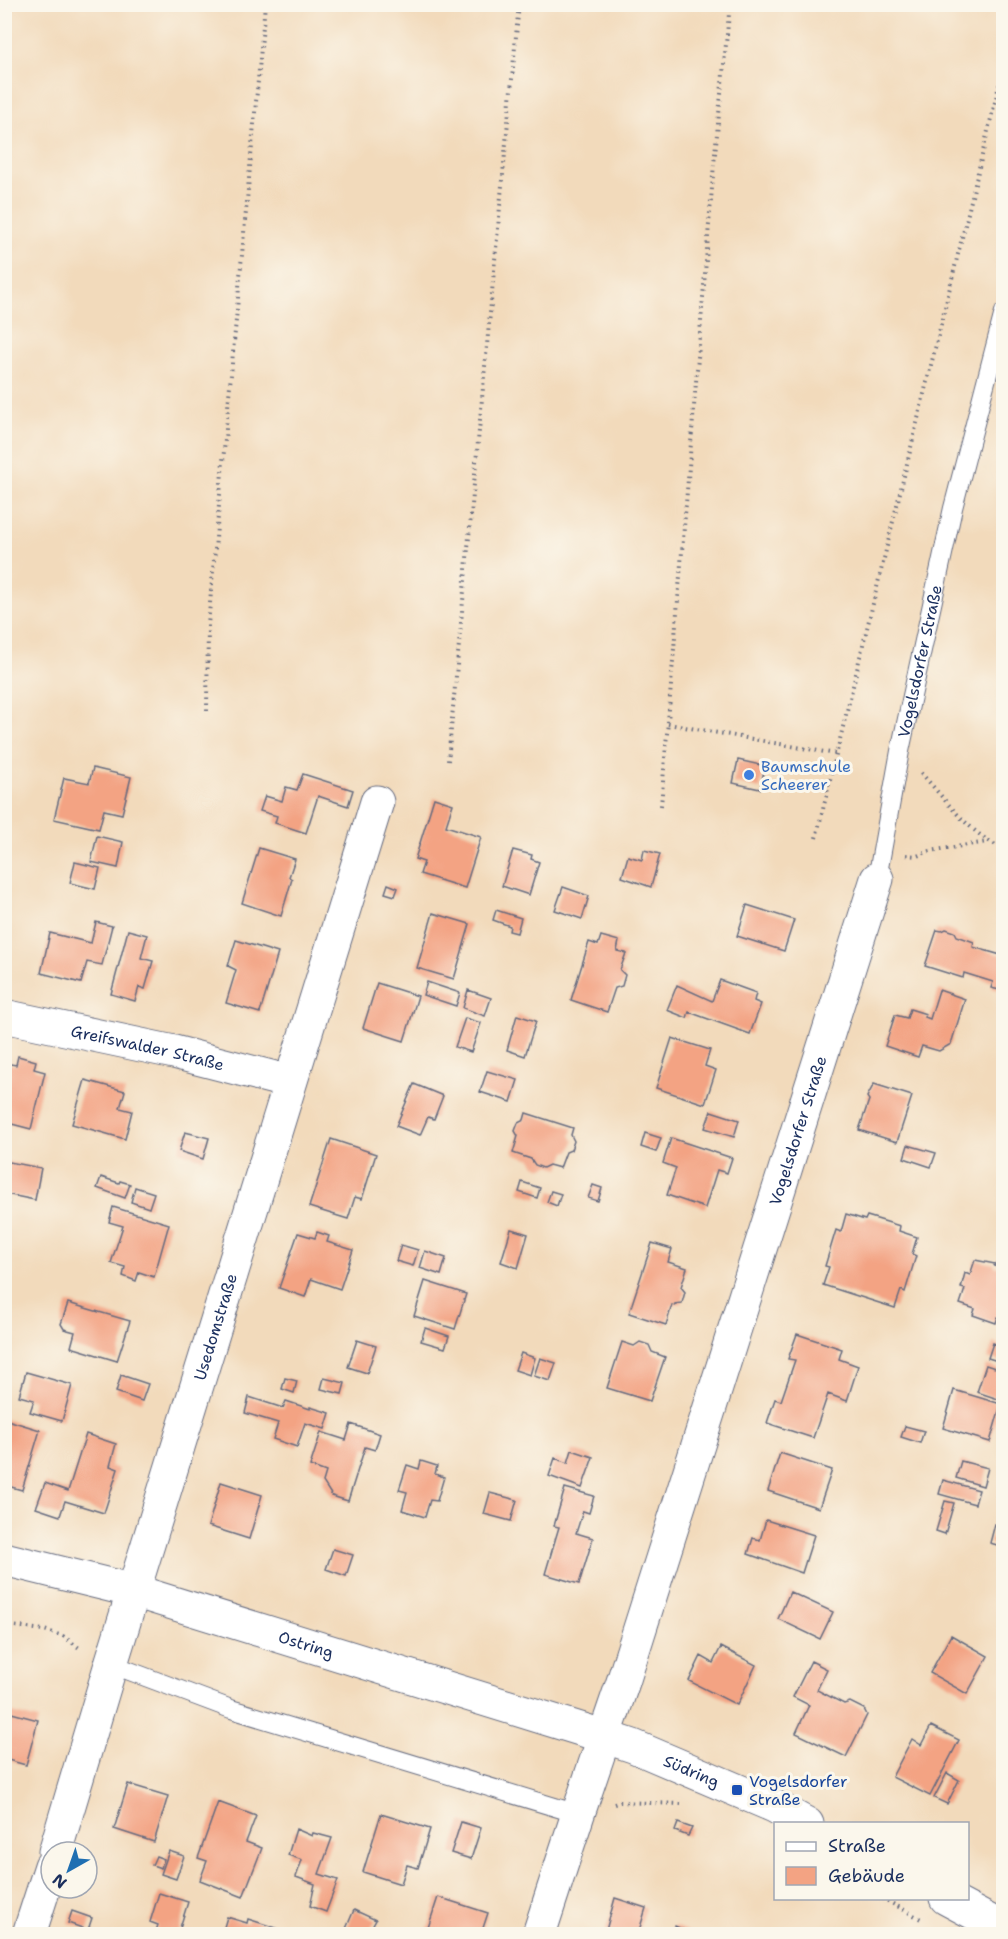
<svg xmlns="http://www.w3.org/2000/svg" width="1008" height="1939" font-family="'Shantell Sans',sans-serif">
<rect width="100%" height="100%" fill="#fbf7ec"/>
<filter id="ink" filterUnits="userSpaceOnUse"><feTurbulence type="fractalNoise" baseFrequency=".0167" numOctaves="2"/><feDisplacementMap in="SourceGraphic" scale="12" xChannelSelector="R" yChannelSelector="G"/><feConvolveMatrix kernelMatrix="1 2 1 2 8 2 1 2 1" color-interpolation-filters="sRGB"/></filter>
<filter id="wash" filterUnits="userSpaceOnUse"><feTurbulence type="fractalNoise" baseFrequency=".008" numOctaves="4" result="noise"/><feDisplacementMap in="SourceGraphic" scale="24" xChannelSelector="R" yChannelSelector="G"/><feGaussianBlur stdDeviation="1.35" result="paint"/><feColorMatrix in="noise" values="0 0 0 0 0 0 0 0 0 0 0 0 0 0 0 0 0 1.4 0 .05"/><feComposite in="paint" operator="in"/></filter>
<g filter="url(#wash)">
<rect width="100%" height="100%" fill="#f2dabb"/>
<g id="blocks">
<!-- building -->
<path fill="#f3a383" d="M 738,760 L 765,766 L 760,789 L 733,783 Z
M 93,768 L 131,777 L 122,814 L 104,810 L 99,829 L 54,819 L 64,778 L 89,783 Z
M 303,774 L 353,790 L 348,806 L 318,796 L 306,833 L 275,823 L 277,816 L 260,811 L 265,796 L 282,801 L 286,787 L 297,790 Z
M 434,798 L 453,804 L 446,826 L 481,837 L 465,888 L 420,874 L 424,862 L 415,859 Z
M 97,836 L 123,842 L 118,868 L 91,862 Z
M 259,848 L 295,859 L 289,877 L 292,879 L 281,916 L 242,903 Z
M 513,850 L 532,855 L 531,859 L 539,862 L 529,895 L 502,886 Z
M 644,850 L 660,854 L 651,887 L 622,877 L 628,856 L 642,860 Z
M 75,862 L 100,868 L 95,889 L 70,883 Z
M 388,884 L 398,888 L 395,896 L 385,893 Z
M 563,887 L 589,896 L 582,919 L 555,910 Z
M 747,905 L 794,920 L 784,951 L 737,936 Z
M 496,910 L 521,918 L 517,933 L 509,931 L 510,926 L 493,920 Z
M 433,913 L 470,924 L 454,979 L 417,968 Z
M 96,922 L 112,926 L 102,965 L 87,962 L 81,983 L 41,973 L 50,933 L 91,943 Z
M 946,929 L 955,932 L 957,936 L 974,942 L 973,947 L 1001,955 L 1004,950 L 1004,991 L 991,988 L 993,982 L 964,973 L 963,978 L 925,966 L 937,930 L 942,931 Z
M 128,930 L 147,935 L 141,958 L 153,961 L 145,989 L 139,987 L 135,1001 L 111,994 Z
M 601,936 L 619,941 L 617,951 L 626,953 L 620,970 L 625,975 L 622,986 L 615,988 L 607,1012 L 571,1000 L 589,942 L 598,945 Z
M 236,940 L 278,953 L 260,1013 L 226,1003 L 236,970 L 228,966 Z
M 720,980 L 756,993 L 754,1001 L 761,1004 L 750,1034 L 689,1012 L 687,1018 L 667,1010 L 677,985 L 712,1001 Z
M 427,982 L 460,993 L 456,1006 L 423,995 Z
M 377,983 L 418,996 L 404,1041 L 363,1028 Z
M 468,990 L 491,998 L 485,1016 L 463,1008 Z
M 939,990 L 965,999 L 951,1044 L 939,1051 L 922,1046 L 918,1057 L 885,1046 L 895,1015 L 907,1018 L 910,1009 L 926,1014 L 925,1017 L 930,1019 Z
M 517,1015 L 536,1021 L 525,1056 L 507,1050 Z
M 465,1018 L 481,1023 L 471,1052 L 455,1047 Z
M 672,1038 L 710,1050 L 705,1066 L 716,1070 L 705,1104 L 656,1088 Z
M 18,1056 L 36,1061 L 34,1069 L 45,1072 L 31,1129 L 4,1122 L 4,1063 L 16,1065 Z
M 487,1071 L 518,1080 L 511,1102 L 480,1092 Z
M 85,1080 L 125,1091 L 120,1108 L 132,1111 L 125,1139 L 72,1124 Z
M 414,1084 L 443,1096 L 434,1119 L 428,1117 L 420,1135 L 396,1126 Z
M 874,1084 L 912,1096 L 897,1142 L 859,1130 L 869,1100 L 867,1097 Z
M 711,1111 L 739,1120 L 734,1137 L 705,1128 Z
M 526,1113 L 573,1128 L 571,1135 L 574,1141 L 571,1150 L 566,1152 L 560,1168 L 549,1165 L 543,1168 L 535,1165 L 531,1159 L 513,1153 L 518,1136 L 515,1131 L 518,1123 L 524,1120 Z
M 185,1132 L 209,1138 L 203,1159 L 179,1151 Z
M 645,1133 L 661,1138 L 656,1152 L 641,1147 Z
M 671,1138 L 732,1158 L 727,1173 L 717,1170 L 705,1208 L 667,1195 L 676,1168 L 663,1163 Z
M 331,1139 L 376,1154 L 362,1199 L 355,1197 L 348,1219 L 309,1207 Z
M 908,1145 L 936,1153 L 931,1167 L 904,1158 Z
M 4,1161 L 41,1168 L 35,1200 L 5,1194 Z
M 101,1177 L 119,1183 L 120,1181 L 130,1184 L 125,1198 L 97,1188 Z
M 522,1182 L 540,1188 L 537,1198 L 519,1192 Z
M 593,1185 L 602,1188 L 598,1201 L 588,1198 Z
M 135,1187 L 154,1193 L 149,1208 L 131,1202 Z
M 551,1191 L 561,1194 L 557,1206 L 547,1202 Z
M 113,1207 L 169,1224 L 154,1277 L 139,1272 L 136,1281 L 123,1276 L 125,1267 L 111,1263 L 123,1226 L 109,1222 Z
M 846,1214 L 865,1220 L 867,1216 L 900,1226 L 899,1231 L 917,1237 L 912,1254 L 916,1256 L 905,1292 L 901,1290 L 895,1308 L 823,1285 L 829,1267 L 825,1266 L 836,1230 L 841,1232 Z
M 511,1229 L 528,1234 L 518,1268 L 501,1262 Z
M 317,1232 L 329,1236 L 327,1242 L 353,1250 L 340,1289 L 311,1279 L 305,1297 L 279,1288 L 298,1233 L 315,1238 Z
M 652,1243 L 672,1249 L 668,1262 L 687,1268 L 681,1287 L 685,1292 L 682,1303 L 675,1304 L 675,1306 L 672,1305 L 666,1325 L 629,1313 Z
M 401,1245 L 418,1250 L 413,1266 L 396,1261 Z
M 425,1251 L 446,1258 L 441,1275 L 420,1268 Z
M 975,1260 L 995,1264 L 994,1266 L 1004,1269 L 1004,1318 L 998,1317 L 996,1323 L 973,1315 L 975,1309 L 960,1304 L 965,1289 L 961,1288 L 965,1273 L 970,1275 Z
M 425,1281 L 466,1294 L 455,1329 L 414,1316 Z
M 68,1303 L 130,1321 L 117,1361 L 71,1347 L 75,1332 L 64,1329 L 61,1324 Z
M 425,1328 L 449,1336 L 445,1348 L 421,1341 Z
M 797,1334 L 842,1349 L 839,1359 L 858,1366 L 847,1401 L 828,1394 L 813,1438 L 767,1423 L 775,1399 L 781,1401 L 795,1360 L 788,1359 Z
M 357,1340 L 376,1346 L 367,1373 L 348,1367 Z
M 622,1342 L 634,1346 L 640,1342 L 649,1345 L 652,1352 L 665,1357 L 650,1401 L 607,1388 Z
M 993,1343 L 1004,1347 L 1004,1363 L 988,1358 Z
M 521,1353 L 535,1358 L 530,1375 L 515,1370 Z
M 540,1358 L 556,1363 L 550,1381 L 534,1376 Z
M 986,1365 L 1004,1371 L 1004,1401 L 977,1392 Z
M 26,1372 L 72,1385 L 62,1421 L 30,1412 L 34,1400 L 19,1396 Z
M 121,1375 L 148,1384 L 142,1401 L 116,1392 Z
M 285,1378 L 297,1381 L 294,1393 L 282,1389 Z
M 324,1378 L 345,1383 L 342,1394 L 321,1389 Z
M 954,1390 L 1001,1404 L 990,1442 L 943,1428 Z
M 249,1397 L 283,1408 L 286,1401 L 310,1409 L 310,1407 L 330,1413 L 325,1429 L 305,1423 L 297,1447 L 273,1439 L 278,1423 L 245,1413 Z
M 4,1419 L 40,1430 L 22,1490 L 4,1485 Z
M 351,1424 L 380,1434 L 375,1450 L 365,1447 L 348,1501 L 332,1496 L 323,1482 L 326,1472 L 310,1466 L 321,1432 L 346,1440 Z
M 905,1426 L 924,1431 L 920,1443 L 901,1437 Z
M 86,1434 L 116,1444 L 110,1466 L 118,1469 L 104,1513 L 65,1501 L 60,1516 L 36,1508 L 45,1483 L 68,1491 Z
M 572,1450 L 593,1457 L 582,1488 L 549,1476 L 555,1458 L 568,1463 Z
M 780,1453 L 832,1470 L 819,1508 L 768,1491 Z
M 421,1461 L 437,1466 L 435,1474 L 444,1477 L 437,1501 L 430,1500 L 425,1517 L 402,1510 L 407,1492 L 399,1490 L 407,1465 L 419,1469 Z
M 961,1461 L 988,1468 L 983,1486 L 956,1478 Z
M 943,1480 L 979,1490 L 975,1504 L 939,1494 Z
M 221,1482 L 262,1495 L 249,1539 L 208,1526 Z
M 565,1488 L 594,1496 L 589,1513 L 583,1511 L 576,1533 L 593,1538 L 579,1584 L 545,1574 L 559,1527 L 554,1526 Z
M 490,1493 L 517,1500 L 511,1521 L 484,1514 Z
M 945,1501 L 954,1503 L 945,1534 L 936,1531 Z
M 766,1520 L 814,1535 L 802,1573 L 748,1554 L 753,1538 L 760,1540 Z
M 995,1524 L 1004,1527 L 1004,1547 L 990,1543 Z
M 333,1549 L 353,1555 L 346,1576 L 326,1569 Z
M 790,1592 L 833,1612 L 820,1639 L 778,1619 Z
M 951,1635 L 988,1656 L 967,1694 L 930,1673 Z
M 721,1647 L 756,1665 L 737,1705 L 689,1681 L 701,1656 L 713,1663 Z
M 811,1661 L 827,1669 L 817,1690 L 844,1704 L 850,1702 L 864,1709 L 867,1715 L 846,1757 L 796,1733 L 809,1705 L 793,1697 Z
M 4,1711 L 38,1720 L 26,1765 L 4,1759 Z
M 931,1726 L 959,1740 L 930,1796 L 892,1777 L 912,1739 L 921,1745 Z
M 947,1773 L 959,1780 L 947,1804 L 934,1798 Z
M 128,1784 L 168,1796 L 154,1842 L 114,1829 Z
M 218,1802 L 256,1816 L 246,1842 L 262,1848 L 243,1897 L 200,1880 L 207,1861 L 198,1858 Z
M 381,1814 L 430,1829 L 418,1868 L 407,1865 L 401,1884 L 363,1872 Z
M 461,1822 L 481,1828 L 471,1859 L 451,1853 Z
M 678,1823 L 692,1828 L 688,1836 L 675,1831 Z
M 296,1829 L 312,1836 L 313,1833 L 332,1838 L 319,1874 L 338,1880 L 326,1912 L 310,1906 L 315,1884 L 296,1877 L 302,1860 L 288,1855 Z
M 169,1851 L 184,1856 L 176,1879 L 161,1874 Z
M 156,1856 L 164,1859 L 161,1868 L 152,1865 Z
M 159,1893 L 188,1902 L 178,1934 L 155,1934 L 158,1925 L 150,1922 Z
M 438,1897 L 488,1913 L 481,1934 L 426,1934 Z
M 615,1898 L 646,1908 L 638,1934 L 605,1934 Z
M 354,1910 L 376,1920 L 368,1934 L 354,1934 L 345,1931 Z
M 72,1911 L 92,1918 L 88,1930 L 68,1923 Z
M 227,1917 L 247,1923 L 248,1919 L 295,1934 L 222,1934 Z
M 675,1926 L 693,1934 L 671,1934 Z"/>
</g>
</g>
<g filter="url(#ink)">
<use href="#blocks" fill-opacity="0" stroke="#666b7f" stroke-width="1.5"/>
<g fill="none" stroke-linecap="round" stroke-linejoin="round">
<defs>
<g id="lane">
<path id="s1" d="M 877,879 L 900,751 L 953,508 L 1004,312"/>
<path d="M 111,1664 L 231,1709 L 578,1814"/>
</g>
<g id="street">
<path id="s2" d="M 4,1016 L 174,1052 L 290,1082"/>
<path id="s3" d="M 4,1559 L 134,1591 L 606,1737 L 633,1746 L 774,1806 L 807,1824"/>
<path id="s4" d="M 55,1852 L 111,1664 L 377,802"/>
<path d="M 946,1898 L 1004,1929"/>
<path d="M 29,1934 L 51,1866"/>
<path id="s5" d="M 539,1934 L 578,1814 L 624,1679 L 877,879"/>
</g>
</defs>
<!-- lane casing -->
<use href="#lane" stroke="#666b7f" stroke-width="20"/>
<!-- street casing -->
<use href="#street" stroke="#666b7f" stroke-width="35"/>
<!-- path -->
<path stroke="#666b7f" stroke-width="4" stroke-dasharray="1.5 4.5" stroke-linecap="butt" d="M 207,711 L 208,625 L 265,4
M 668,724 L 836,754
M 448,761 L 519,4
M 921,773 C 946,800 969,834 1004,849
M 661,806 L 714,164 L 730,4
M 816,838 L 1004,65
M 906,855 L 917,856 L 930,851 L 987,842
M 4,1625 L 44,1630 L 63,1636 L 82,1650
M 614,1804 L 620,1802 L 681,1804
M 882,1898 L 921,1919"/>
<!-- lane -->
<use href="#lane" stroke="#fff" stroke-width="18"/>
<!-- street -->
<use href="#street" stroke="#fff" stroke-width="33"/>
</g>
</g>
<!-- markers -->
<circle fill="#3f7fe0" stroke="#fbf7ec" stroke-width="2" cx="749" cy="775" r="6"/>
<rect fill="#1a4fb4" stroke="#fbf7ec" stroke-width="2" x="731" y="1784" width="12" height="12" rx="3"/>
<g text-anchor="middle" stroke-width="6" stroke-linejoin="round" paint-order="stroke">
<!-- street labels -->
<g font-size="16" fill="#1b2f5e" stroke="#fbf7ec">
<text dy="6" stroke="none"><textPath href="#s1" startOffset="222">Vogelsdorfer Straße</textPath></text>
<text dy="6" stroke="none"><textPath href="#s2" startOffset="147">Greifswalder Straße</textPath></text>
<text dy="6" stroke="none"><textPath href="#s5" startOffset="844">Vogelsdorfer Straße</textPath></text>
<text dy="6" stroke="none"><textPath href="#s4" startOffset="549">Usedomstraße</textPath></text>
<text dy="6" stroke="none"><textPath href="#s3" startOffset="314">Ostring</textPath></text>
<text dy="6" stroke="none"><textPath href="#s3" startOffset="720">Südring</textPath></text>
</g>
<!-- shop labels -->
<g font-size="16" fill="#366cbe" stroke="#fbf7ec" text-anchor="start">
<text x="761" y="772">Baumschule<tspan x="761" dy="18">Scheerer</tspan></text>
</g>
<!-- transit labels -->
<g font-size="16" fill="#164399" stroke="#fbf7ec" text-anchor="start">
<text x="749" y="1787">Vogelsdorfer<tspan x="749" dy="18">Straße</tspan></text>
</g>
</g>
<!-- margin -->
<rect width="1008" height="1939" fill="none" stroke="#fbf7ec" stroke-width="24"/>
<!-- legend -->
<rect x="774" y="1822" width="195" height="78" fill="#fbf7ec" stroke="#a1a7b3" stroke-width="1.5"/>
<rect x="786" y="1842" width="30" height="9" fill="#ffffff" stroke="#a1a7b3" stroke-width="1.5"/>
<text x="828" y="1852" font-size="18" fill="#1b2f5e">Straße</text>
<rect x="786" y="1867" width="30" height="18" fill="#f3a383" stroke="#a1a7b3" stroke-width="1.5"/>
<text x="828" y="1882" font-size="18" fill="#1b2f5e">Gebäude</text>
<!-- north arrow -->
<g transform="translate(69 1870) rotate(220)"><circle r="28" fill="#fbf7ec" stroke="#a1a7b3" stroke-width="1.5"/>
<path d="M0-4.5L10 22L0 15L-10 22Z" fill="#1f6fb2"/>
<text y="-9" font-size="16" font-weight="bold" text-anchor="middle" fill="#1b2f5e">N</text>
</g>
</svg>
